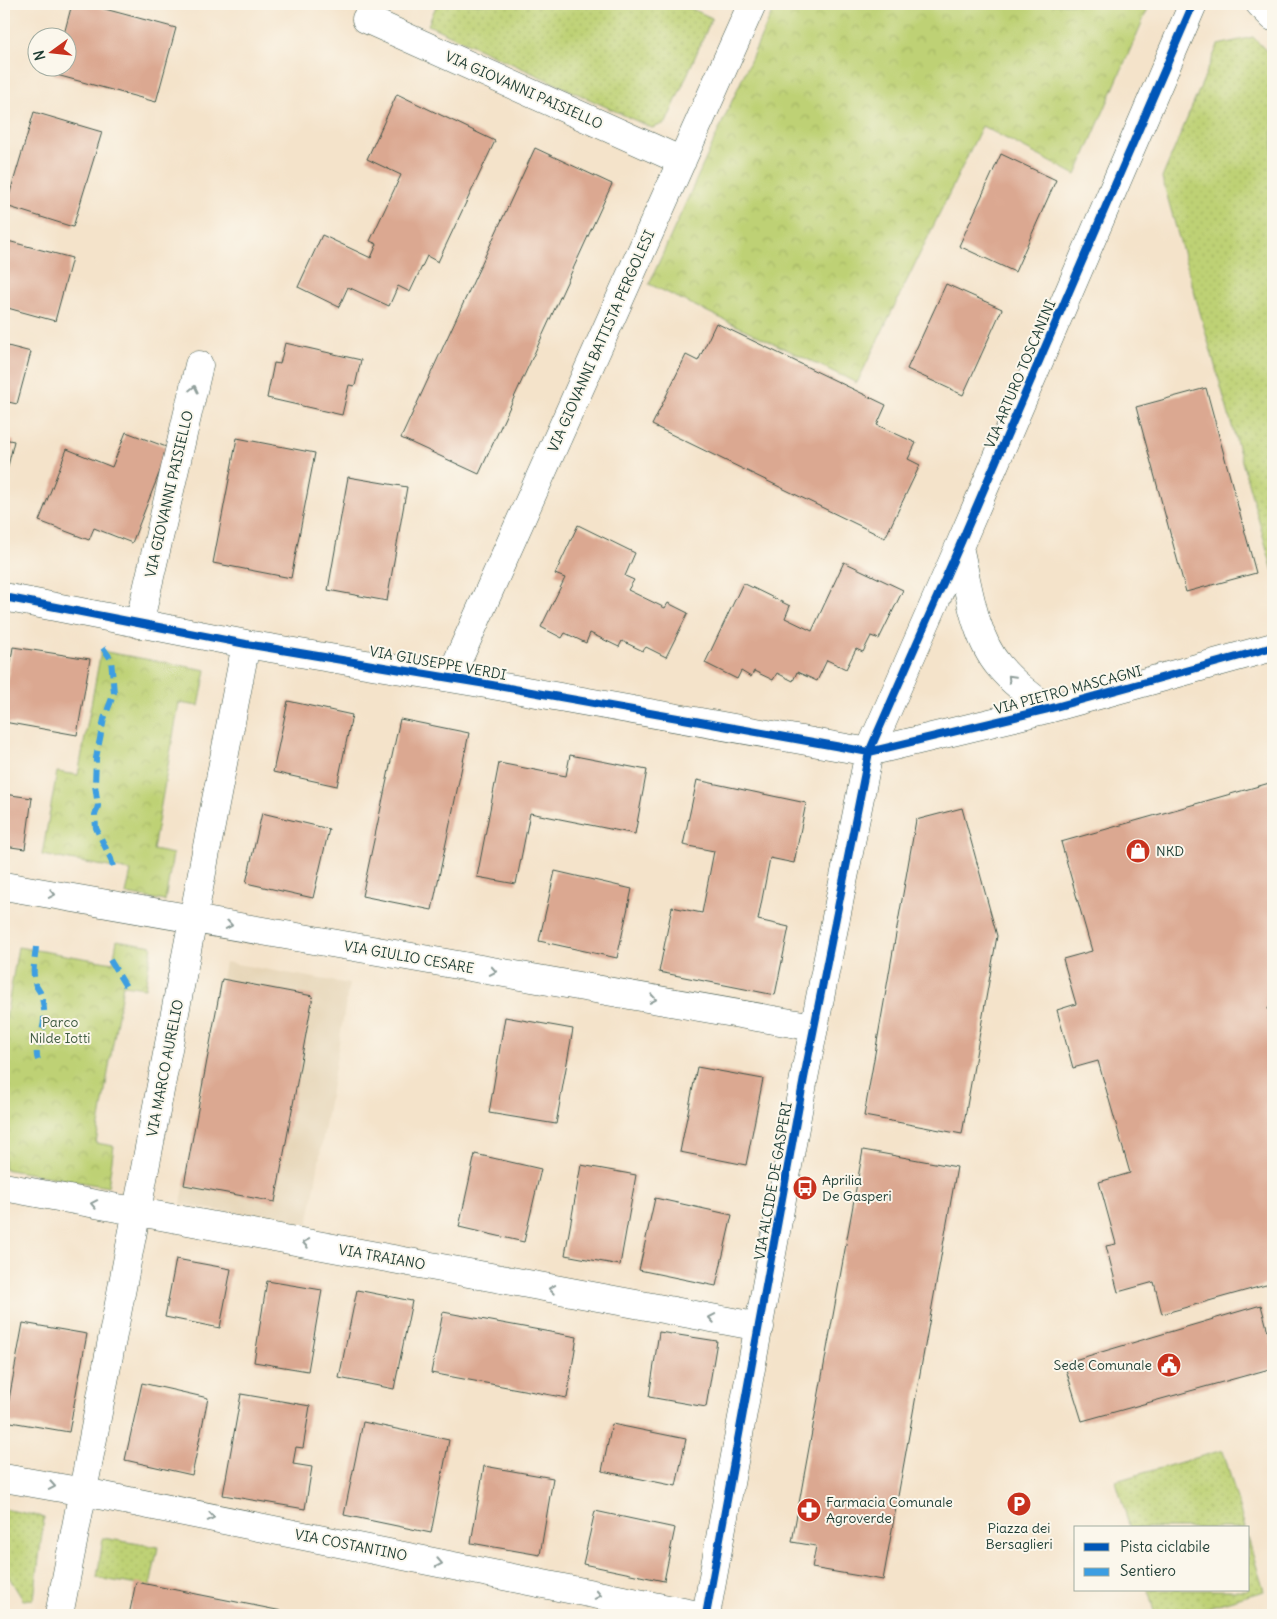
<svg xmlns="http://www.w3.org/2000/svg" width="1277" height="1619" font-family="Delius,sans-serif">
<defs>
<pattern id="grass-dots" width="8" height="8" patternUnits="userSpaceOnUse" patternTransform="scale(1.25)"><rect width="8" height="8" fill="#bed174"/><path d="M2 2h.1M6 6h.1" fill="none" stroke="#a3b465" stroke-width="1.8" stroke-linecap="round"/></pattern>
<pattern id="park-crowns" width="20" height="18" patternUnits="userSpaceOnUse" patternTransform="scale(1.25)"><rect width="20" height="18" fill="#bed174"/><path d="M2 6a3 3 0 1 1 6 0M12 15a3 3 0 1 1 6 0" fill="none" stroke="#a3b465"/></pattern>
</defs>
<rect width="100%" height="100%" fill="#fbf7ec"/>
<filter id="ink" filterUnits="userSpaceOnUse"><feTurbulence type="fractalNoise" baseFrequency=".02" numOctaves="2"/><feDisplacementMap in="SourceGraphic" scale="10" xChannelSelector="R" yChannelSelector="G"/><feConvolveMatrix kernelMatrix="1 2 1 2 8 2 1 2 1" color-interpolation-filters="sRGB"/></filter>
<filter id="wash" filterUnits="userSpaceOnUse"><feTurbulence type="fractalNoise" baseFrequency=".0096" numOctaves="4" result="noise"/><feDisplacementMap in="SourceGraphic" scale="20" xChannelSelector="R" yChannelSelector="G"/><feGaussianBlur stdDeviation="1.12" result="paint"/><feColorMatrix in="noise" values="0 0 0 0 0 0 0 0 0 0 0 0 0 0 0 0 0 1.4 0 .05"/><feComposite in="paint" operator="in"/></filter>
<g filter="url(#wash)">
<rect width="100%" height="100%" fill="#f4e3ca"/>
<!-- built -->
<path fill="#e6d5b7" d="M 225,962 L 349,984 L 308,1226 L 181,1204 Z"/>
<!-- grass -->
<path fill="url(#grass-dots)" stroke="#6e8754" d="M 437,4 L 681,4 L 712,18 L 666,123 L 652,128 L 428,25 Z
M 1253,37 L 1273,58 L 1273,571 L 1162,178 L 1218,45 Z
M 1223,1450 L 1245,1528 L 1130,1528 L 1116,1481 Z
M 4,1509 L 44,1517 L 34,1599 L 23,1600 L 4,1569 Z
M 103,1538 L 158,1547 L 150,1587 L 97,1578 Z
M 1248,1538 L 1264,1591 L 1180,1615 L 1155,1615 L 1148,1590 L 1248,1590 Z"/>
<!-- park -->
<path fill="url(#park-crowns)" stroke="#6e8754" d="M 776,4 L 1150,4 L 1076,175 L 982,126 L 857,383 L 649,284 Z
M 101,651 L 206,670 L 199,706 L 179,703 L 153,850 L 173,854 L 165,901 L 126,894 L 131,871 L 42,855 L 57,772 L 78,775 Z
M 117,940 L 152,946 L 145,988 L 123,985 L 96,1143 L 114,1146 L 108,1187 L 4,1169 L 4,1029 L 18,947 L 113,963 Z"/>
<g id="blocks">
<!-- building -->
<path fill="#dba891" d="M 72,4 L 86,4 L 176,28 L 156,102 L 53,74 L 55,68 L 68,68 L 68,38 L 63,38 Z
M 397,94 L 495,141 L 438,262 L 427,256 L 410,292 L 398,286 L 389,306 L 348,287 L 339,307 L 298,287 L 322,235 L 371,258 L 377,244 L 370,241 L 401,175 L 367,159 Z
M 34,112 L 102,132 L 73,227 L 6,206 Z
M 535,148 L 612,184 L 479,474 L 401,438 Z
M 1001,154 L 1056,180 L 1015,272 L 959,246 Z
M 4,240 L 72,258 L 55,321 L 4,307 Z
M 946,284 L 1002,309 L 963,395 L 907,369 Z
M 716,323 L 886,405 L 877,425 L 916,443 L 908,459 L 920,465 L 885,538 L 652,425 L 686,355 L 698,361 Z
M 285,343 L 361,360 L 355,386 L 349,385 L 342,415 L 267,398 L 274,363 L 280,364 Z
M 4,345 L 31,352 L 17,404 L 4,401 Z
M 1206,388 L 1256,573 L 1186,592 L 1136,407 Z
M 126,432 L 169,448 L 132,543 L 94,528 L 89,540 L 39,521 L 67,449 L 112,467 Z
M 237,438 L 315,453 L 291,578 L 213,563 Z
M 4,439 L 14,441 L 4,483 Z
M 348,477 L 407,487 L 387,601 L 328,590 Z
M 578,525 L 635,553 L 625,576 L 634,580 L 628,590 L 665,608 L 668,603 L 688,613 L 666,657 L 646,647 L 643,651 L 622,641 L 619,647 L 590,633 L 586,643 L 565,633 L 562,638 L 541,627 L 565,578 L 555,574 Z
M 844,562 L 903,590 L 879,639 L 871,636 L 863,652 L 856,649 L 846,669 L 827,660 L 817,681 L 797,672 L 793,681 L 777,673 L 773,680 L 754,671 L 751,677 L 741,671 L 737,679 L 705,663 L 743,583 L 790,606 L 785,618 L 812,631 Z
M 13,647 L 90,659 L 77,735 L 4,722 L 4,706 Z
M 288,701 L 352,715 L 337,786 L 273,772 Z
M 400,719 L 469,733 L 432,910 L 362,896 Z
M 570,755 L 647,770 L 635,834 L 530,813 L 516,884 L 477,877 L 499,763 L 566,776 Z
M 697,780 L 806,803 L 794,863 L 770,858 L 758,920 L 789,927 L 775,995 L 659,972 L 672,907 L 702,913 L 714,851 L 683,845 Z
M 1273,782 L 1273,1007 L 1268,1008 L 1273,1026 L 1273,1283 L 1162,1314 L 1154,1282 L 1118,1292 L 1106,1246 L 1116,1244 L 1099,1182 L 1130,1173 L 1098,1061 L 1073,1068 L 1057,1010 L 1076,1004 L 1063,959 L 1092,951 L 1061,842 Z
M 4,794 L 32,798 L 25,849 L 4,846 Z
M 962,808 L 997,936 L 962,1134 L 864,1116 L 916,820 Z
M 262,813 L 329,829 L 313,898 L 246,883 Z
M 555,871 L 632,889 L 617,958 L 539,941 Z
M 222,979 L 313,996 L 275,1202 L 184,1185 Z
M 505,1017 L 573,1029 L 556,1124 L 489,1113 Z
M 697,1067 L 763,1079 L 746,1165 L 680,1152 Z
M 863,1150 L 957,1167 L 883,1580 L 812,1568 L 816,1546 L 792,1542 Z
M 475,1154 L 541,1169 L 524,1242 L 459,1227 Z
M 581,1165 L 636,1175 L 620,1265 L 565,1255 Z
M 655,1198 L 732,1215 L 716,1286 L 639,1270 Z
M 176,1259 L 231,1269 L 220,1328 L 165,1317 Z
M 267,1281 L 322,1290 L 308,1371 L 254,1362 Z
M 357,1290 L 412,1301 L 394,1389 L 339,1378 Z
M 1261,1305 L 1273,1351 L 1273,1368 L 1082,1421 L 1064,1363 Z
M 443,1312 L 577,1337 L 567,1398 L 431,1373 Z
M 23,1323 L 87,1334 L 69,1432 L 5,1421 Z
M 659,1332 L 717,1341 L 706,1407 L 649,1397 Z
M 142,1383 L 208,1398 L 192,1475 L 125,1460 Z
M 241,1394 L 310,1406 L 303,1448 L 296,1447 L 293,1464 L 312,1467 L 305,1509 L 223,1495 Z
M 363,1422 L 449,1440 L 431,1533 L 344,1515 Z
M 612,1424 L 686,1439 L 676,1486 L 602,1471 Z
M 484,1466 L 553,1478 L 540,1555 L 471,1543 Z
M 595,1511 L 675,1528 L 664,1581 L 583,1564 Z
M 136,1582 L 297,1614 L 297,1615 L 129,1615 Z"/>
</g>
</g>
<g filter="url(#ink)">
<use href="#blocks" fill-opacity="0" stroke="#3f564a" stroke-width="1"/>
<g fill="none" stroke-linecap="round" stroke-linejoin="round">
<defs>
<path id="minor" d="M 1260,4 L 1273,17
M 366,19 L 682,161
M 959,547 C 968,584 974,637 999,666 C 1013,683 1031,696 1048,709
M 4,597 L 246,644 L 492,685 L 869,752 L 1048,709 L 1273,647
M 139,624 L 199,365
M 450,678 L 752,4
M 4,886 L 814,1027
M 4,1187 L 760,1327
M 4,1478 L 84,1492 L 698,1615
M 59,1615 L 246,644
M 706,1615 L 804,1078 L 869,752 L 959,547 L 1193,4"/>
</defs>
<!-- minor casing -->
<use href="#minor" stroke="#3f564a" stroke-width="29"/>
<!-- minor -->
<use href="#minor" stroke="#fff" stroke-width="28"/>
<!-- quiet -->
<path stroke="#3c9ee2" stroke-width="6" stroke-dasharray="12 6" stroke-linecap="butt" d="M 103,648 L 111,659 L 114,693 L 104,719 L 96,758 L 95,785 L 98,806 L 95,815 L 96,828 L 111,859 L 114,871
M 36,947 C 35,958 32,971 35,982 C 35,985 38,989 40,992 C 43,1000 45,1010 44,1019 C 44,1034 33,1046 38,1060
M 110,960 L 128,990"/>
<defs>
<path id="cycleway" d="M 4,597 L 246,644 L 492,685 L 869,752 L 1048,709 L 1273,647
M 706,1615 L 804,1078 L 869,752 L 959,547 L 1193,4"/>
</defs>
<!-- cycleway casing -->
<use href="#cycleway" stroke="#fbf7ec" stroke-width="11"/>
<!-- cycleway -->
<use href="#cycleway" stroke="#0057b8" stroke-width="8"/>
</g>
<!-- one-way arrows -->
<defs><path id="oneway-chevron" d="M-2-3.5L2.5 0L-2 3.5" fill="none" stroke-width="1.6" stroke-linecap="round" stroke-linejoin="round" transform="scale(1.25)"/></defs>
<g stroke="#8f9e9a">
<use href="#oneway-chevron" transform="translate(194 389) rotate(-77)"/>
<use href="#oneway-chevron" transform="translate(1011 678) rotate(-134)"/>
<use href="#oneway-chevron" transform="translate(52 894) rotate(10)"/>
<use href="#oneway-chevron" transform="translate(229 925) rotate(10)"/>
<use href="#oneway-chevron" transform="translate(493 971) rotate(10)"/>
<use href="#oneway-chevron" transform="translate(653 999) rotate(10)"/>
<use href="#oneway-chevron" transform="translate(94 1204) rotate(-169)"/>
<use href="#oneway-chevron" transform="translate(306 1243) rotate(-170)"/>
<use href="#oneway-chevron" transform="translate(552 1289) rotate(-170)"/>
<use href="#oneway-chevron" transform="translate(712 1318) rotate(-170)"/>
<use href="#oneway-chevron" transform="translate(52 1486) rotate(10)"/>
<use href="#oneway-chevron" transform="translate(211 1517) rotate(11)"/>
<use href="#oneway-chevron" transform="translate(439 1563) rotate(11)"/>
<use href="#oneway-chevron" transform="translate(598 1595) rotate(11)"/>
</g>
</g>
<!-- icons -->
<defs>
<symbol id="shop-disc" viewBox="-11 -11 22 22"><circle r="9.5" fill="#c8321e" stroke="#fbf7ec"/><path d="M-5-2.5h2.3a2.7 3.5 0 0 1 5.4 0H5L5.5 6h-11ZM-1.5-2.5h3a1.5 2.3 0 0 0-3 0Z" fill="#fff"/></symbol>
<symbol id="bus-disc" viewBox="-11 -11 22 22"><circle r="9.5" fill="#c8321e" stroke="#fbf7ec"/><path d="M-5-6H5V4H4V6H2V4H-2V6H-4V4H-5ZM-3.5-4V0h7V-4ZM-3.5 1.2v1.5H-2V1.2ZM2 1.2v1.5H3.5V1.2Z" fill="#fff"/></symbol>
<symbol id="civic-disc" viewBox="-11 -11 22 22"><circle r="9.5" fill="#c8321e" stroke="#fbf7ec"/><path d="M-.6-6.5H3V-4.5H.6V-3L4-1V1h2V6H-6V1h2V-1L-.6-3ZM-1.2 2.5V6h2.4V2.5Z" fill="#fff"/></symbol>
<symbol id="parking-disc" viewBox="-11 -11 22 22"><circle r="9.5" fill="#c8321e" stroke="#fbf7ec"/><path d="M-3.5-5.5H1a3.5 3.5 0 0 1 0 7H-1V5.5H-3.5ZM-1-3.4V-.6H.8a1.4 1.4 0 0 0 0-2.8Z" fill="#fff"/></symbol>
<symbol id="pharmacy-disc" viewBox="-11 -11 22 22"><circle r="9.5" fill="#c8321e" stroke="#fbf7ec"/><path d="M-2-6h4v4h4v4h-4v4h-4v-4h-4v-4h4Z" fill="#fff"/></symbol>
</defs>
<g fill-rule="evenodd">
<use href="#shop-disc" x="1124" y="837" width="28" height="28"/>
<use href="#bus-disc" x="791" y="1174" width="28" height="28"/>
<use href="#civic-disc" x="1155" y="1351" width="28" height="28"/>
<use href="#parking-disc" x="1005" y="1490" width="28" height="28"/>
<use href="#pharmacy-disc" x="795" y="1496" width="28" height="28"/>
</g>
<g text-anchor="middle" stroke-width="4" stroke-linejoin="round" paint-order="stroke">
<!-- street labels -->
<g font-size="14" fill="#1f3d34" stroke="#fbf7ec">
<text transform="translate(524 90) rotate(24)" y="5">VIA GIOVANNI PAISIELLO</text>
<text transform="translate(601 341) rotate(-66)" y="5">VIA GIOVANNI BATTISTA PERGOLESI</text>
<text transform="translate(1020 374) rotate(-67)" y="5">VIA ARTURO TOSCANINI</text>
<text transform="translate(169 494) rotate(-77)" y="5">VIA GIOVANNI PAISIELLO</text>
<text transform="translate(438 663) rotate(10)" y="5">VIA GIUSEPPE VERDI</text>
<text transform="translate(1068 690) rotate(-15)" y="5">VIA PIETRO MASCAGNI</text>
<text transform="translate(409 957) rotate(10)" y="5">VIA GIULIO CESARE</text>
<text transform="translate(165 1068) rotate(-79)" y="5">VIA MARCO AURELIO</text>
<text transform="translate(773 1181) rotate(-80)" y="5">VIA ALCIDE DE GASPERI</text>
<text transform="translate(382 1257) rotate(10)" y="5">VIA TRAIANO</text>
<text transform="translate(351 1545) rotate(11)" y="5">VIA COSTANTINO</text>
</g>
<!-- poi labels -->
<g font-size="14" fill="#1f3d34" stroke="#fbf7ec" text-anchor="start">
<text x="1156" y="856">NKD</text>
<text x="822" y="1185">Aprilia<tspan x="822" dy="16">De Gasperi</tspan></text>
<text x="1152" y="1370" text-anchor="end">Sede Comunale</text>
<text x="826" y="1507">Farmacia Comunale<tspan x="826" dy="16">Agroverde</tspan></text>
<text x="1019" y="1533" text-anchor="middle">Piazza dei<tspan x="1019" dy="16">Bersaglieri</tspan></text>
</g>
<!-- park labels -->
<g font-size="14" fill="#3f5b41" stroke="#fbf7ec">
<text x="60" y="1027">Parco<tspan x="60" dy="16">Nilde Iotti</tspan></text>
</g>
</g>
<!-- margin -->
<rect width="1277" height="1619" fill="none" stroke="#fbf7ec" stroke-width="20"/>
<!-- legend -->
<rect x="1074" y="1526" width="175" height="65" fill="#fbf7ec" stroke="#a3ada2"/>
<rect x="1084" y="1543" width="25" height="8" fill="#0057b8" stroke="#a3ada2"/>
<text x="1120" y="1552" font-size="15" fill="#1f3d34">Pista ciclabile</text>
<rect x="1084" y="1568" width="25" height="8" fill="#3c9ee2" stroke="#a3ada2"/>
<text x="1120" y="1576" font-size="15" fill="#1f3d34">Sentiero</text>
<!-- north arrow -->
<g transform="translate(52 52) rotate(255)"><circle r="24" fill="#fbf7ec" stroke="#a3ada2"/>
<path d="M0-4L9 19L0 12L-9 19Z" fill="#c8321e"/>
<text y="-8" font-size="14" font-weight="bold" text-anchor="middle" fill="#1f3d34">N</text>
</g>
</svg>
